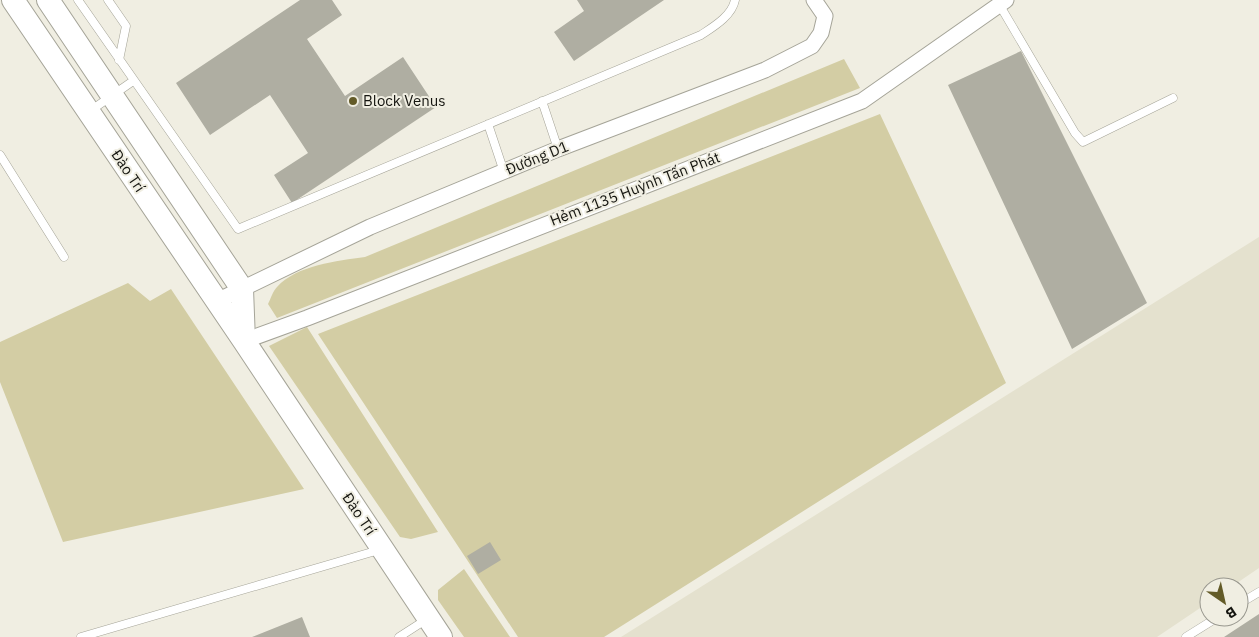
<svg xmlns="http://www.w3.org/2000/svg" width="1259" height="637" font-family="'IBM Plex Sans',sans-serif">
<rect width="100%" height="100%" fill="#f0eee2"/>
<!-- built -->
<path fill="#e4e1ce" d="M 1259,237 L 1259,568 L 1231,587 L 1209,587 L 1209,602 L 1157,637 L 621,637 Z"/>
<!-- green -->
<path fill="#d3cda4" d="M 844,59 L 860,88 L 277,318 L 268,304 C 271,298 273,291 277,287 C 297,265 337,261 365,257 Z
M 880,114 L 1006,383 L 604,637 L 518,637 L 318,334 Z
M 128,283 L 150,301 L 171,289 L 304,489 L 63,542 L 0,382 L 0,342 Z
M 307,327 L 438,532 L 411,539 L 400,537 L 269,346 Z
M 464,569 L 510,637 L 464,637 L 438,600 L 438,590 Z"/>
<!-- building -->
<path fill="#afaea2" d="M 300,0 L 332,0 L 342,15 L 307,39 L 345,96 L 403,57 L 436,107 L 292,203 L 274,175 L 308,153 L 270,95 L 210,135 L 176,83 Z
M 577,0 L 664,0 L 574,61 L 554,32 L 584,11 Z
M 1021,51 L 1147,303 L 1072,349 L 948,85 Z
M 490,542 L 501,560 L 478,574 L 467,556 Z
M 1259,614 L 1259,637 L 1224,637 Z
M 302,617 L 310,637 L 252,637 Z"/>
<g fill="none" stroke-linecap="round" stroke-linejoin="round">
<defs>
<path id="lane" d="M 78,0 L 238,229 L 701,35 C 713,27 732,16 735,0
M 108,0 L 126,26 L 119,60
M 999,4 L 1075,133 L 1083,142 L 1173,98
M 542,101 L 558,149
M 90,111 L 133,81
M 488,124 L 504,172
M 0,155 L 64,257
M 1239,604 L 1259,592
M 81,637 L 379,550
M 399,637 L 427,619
M 1186,637 L 1218,617"/>
<path id="street" d="M 217,301 L 370,227 L 558,149 L 765,70 L 812,46 L 821,33 L 825,16 L 814,0
M 244,341 L 307,318 L 862,101 L 1006,0"/>
<path id="secondary" d="M 13,0 L 244,341 L 441,637
M 48,0 L 242,289 L 244,341"/>
</defs>
<!-- lane casing -->
<use href="#lane" stroke="#a5a498" stroke-width="9"/>
<!-- street casing -->
<use href="#street" stroke="#a5a498" stroke-width="17"/>
<!-- secondary casing -->
<use href="#secondary" stroke="#a5a498" stroke-width="24"/>
<!-- lane -->
<use href="#lane" stroke="#fff" stroke-width="8"/>
<!-- street -->
<use href="#street" stroke="#fff" stroke-width="15"/>
<!-- secondary -->
<use href="#secondary" stroke="#fff" stroke-width="22"/>
</g>
<!-- markers -->
<circle fill="#635b28" stroke="#f0eee2" stroke-width="2" cx="353" cy="101" r="5"/>
<g text-anchor="middle" stroke-width="4" stroke-linejoin="round" paint-order="stroke">
<!-- poi labels -->
<g font-size="15" fill="#151510" stroke="#f0eee2" text-anchor="start">
<text x="363" y="106">Block Venus</text>
</g>
<!-- street labels -->
<g font-size="15" fill="#151510" stroke="#f0eee2">
<text transform="translate(537 158) rotate(-22)" y="5">Đường D1</text>
<text transform="translate(128 171) rotate(56)" y="5">Đào Trí</text>
<text transform="translate(635 189) rotate(-21)" y="5">Hẻm 1135 Huỳnh Tấn Phát</text>
<text transform="translate(359 514) rotate(56)" y="5">Đào Trí</text>
</g>
</g>
<!-- north arrow -->
<g transform="translate(1224 602) rotate(146)"><circle r="24" fill="#f0eee2" stroke="#98978e"/>
<path d="M0-4L9 19L0 12L-9 19Z" fill="#635b28"/>
<text y="-8" font-size="14" font-weight="bold" text-anchor="middle" fill="#151510">B</text>
</g>
</svg>
